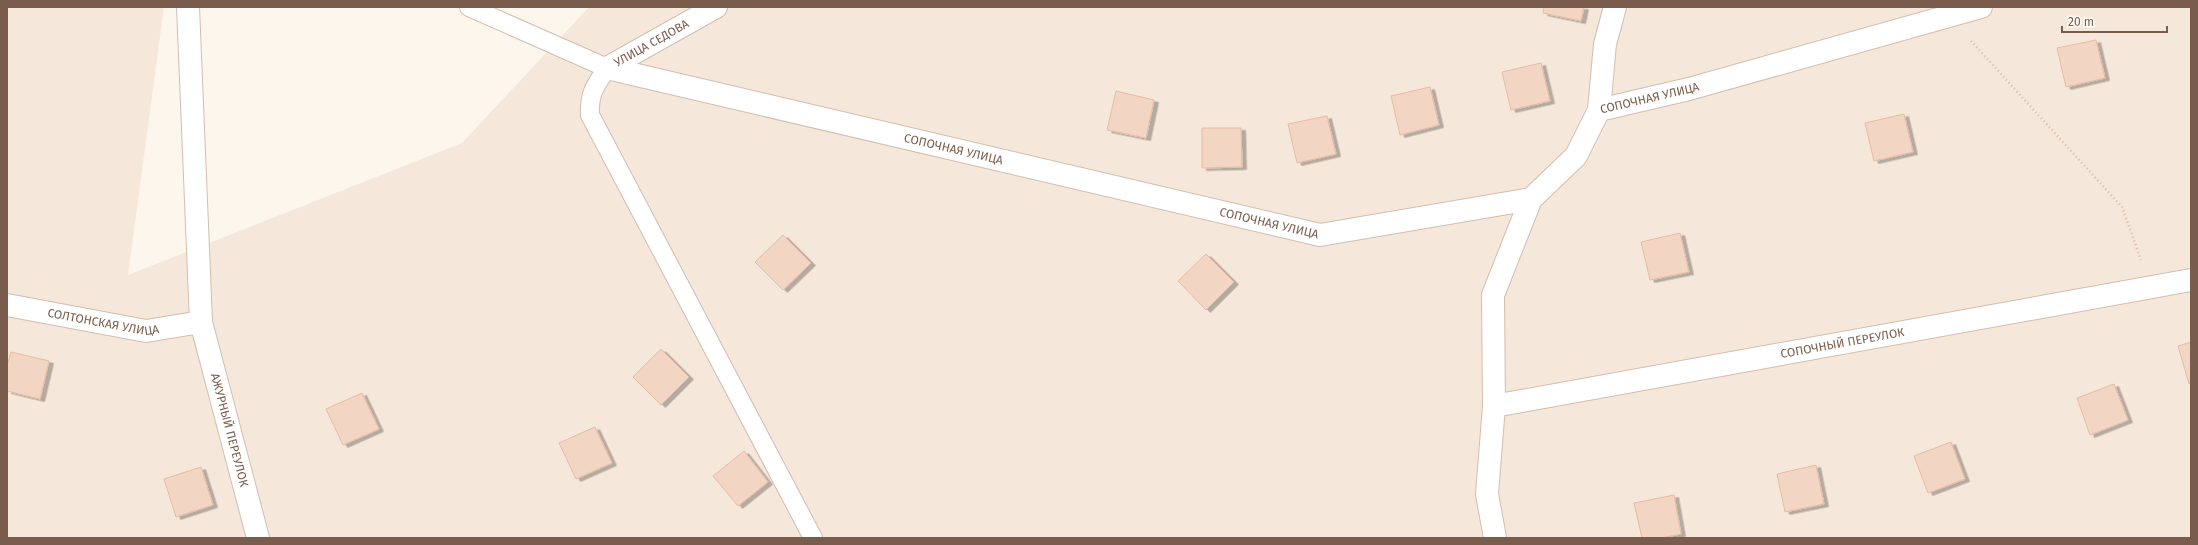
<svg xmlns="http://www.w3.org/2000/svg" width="2198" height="545" font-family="'Fira Sans',sans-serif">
<defs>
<filter id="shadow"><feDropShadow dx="4.5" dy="2.5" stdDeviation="0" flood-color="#0004"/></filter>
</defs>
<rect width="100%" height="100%" fill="#fdf6ec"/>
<!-- residential -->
<path fill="#f5e8da" d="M 7,7 L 164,7 L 128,275 L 462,143 L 589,7 L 2191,7 L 2191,538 L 7,538 Z"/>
<!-- building -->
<path fill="#f3d5c3" stroke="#e6bba3" filter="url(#shadow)" d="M 1544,7 L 1584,7 L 1581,21 L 1543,13 Z
M 2096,40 L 2105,78 L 2066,87 L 2057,48 Z
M 1541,63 L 1550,101 L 1511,110 L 1502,72 Z
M 1430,87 L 1439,125 L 1400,135 L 1391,96 Z
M 1116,91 L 1154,100 L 1146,138 L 1107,130 Z
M 1904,114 L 1913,152 L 1874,161 L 1865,123 Z
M 1327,116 L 1336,154 L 1297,163 L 1288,124 Z
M 1202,128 L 1241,128 L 1242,167 L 1202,168 Z
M 1680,233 L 1689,272 L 1650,280 L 1641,242 Z
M 783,235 L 811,263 L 783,290 L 755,262 Z
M 1206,254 L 1234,282 L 1206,310 L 1178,281 Z
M 2191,342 L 2191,383 L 2189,384 L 2178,346 Z
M 661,349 L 689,377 L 661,405 L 633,377 Z
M 11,352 L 49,361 L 40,399 L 7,391 L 7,366 Z
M 2114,384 L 2128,420 L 2090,435 L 2077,398 Z
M 362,393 L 379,429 L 343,445 L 326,409 Z
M 595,427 L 612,463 L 576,479 L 559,443 Z
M 1951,442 L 1965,479 L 1928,493 L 1914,456 Z
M 744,451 L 768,482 L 738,506 L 713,476 Z
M 1816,465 L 1824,504 L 1785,512 L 1777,474 Z
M 201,467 L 213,505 L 176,517 L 164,479 Z
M 1674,495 L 1681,534 L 1661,538 L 1642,538 L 1634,503 Z"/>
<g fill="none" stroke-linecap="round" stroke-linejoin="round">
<defs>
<path id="lane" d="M 469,7 L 607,68 C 595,86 589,93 590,115 L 813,538"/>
<g id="street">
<path id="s1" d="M 188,7 L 201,322 L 258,538"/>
<path id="s2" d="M 607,68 L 1320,235 L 1531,199 L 1576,156 L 1599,110 L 1689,89 L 1981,7"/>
<path id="s3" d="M 607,68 L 716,7"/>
<path d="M 1599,110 L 1605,44 L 1615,7"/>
<path id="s4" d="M 7,305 L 146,331 L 201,322"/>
<path id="s5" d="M 1494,406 L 2191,280"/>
<path d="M 1495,538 L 1487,494 L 1494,406 L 1493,295 L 1531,199"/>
</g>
</defs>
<!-- lane casing -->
<use href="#lane" stroke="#d1beb0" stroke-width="20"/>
<!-- street casing -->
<use href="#street" stroke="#d1beb0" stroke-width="24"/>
<!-- path -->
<path stroke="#d9b8a5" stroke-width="2.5" stroke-dasharray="1 3" stroke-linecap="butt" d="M 1971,41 L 2122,207 L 2141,260"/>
<!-- lane -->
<use href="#lane" stroke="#fff" stroke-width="18"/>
<!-- street -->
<use href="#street" stroke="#fff" stroke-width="22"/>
</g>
<g text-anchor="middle" stroke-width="4" stroke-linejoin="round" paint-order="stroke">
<!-- street labels -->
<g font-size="12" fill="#7a5c4d" stroke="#fffaf3">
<text dy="4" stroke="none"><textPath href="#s3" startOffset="51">УЛИЦА СЕДОВА</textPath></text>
<text dy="4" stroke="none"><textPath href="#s2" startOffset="1112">СОПОЧНАЯ УЛИЦА</textPath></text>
<text dy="4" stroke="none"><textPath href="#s2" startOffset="356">СОПОЧНАЯ УЛИЦА</textPath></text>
<text dy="4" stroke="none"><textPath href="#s2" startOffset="680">СОПОЧНАЯ УЛИЦА</textPath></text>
<text dy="4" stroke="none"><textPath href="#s4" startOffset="98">СОЛТОНСКАЯ УЛИЦА</textPath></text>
<text dy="4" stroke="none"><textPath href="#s5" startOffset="354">СОПОЧНЫЙ ПЕРЕУЛОК</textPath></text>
<text dy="4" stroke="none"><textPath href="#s1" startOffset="427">АЖУРНЫЙ ПЕРЕУЛОК</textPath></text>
</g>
</g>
<!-- border -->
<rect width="2198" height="545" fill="none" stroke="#7a5c4d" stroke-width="16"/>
<!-- scale -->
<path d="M2062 26v6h105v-6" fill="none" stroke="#7a5c4d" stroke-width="2"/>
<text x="2068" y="26" font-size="12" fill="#7a5c4d" stroke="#fffaf3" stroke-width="3" paint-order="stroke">20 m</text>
</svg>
